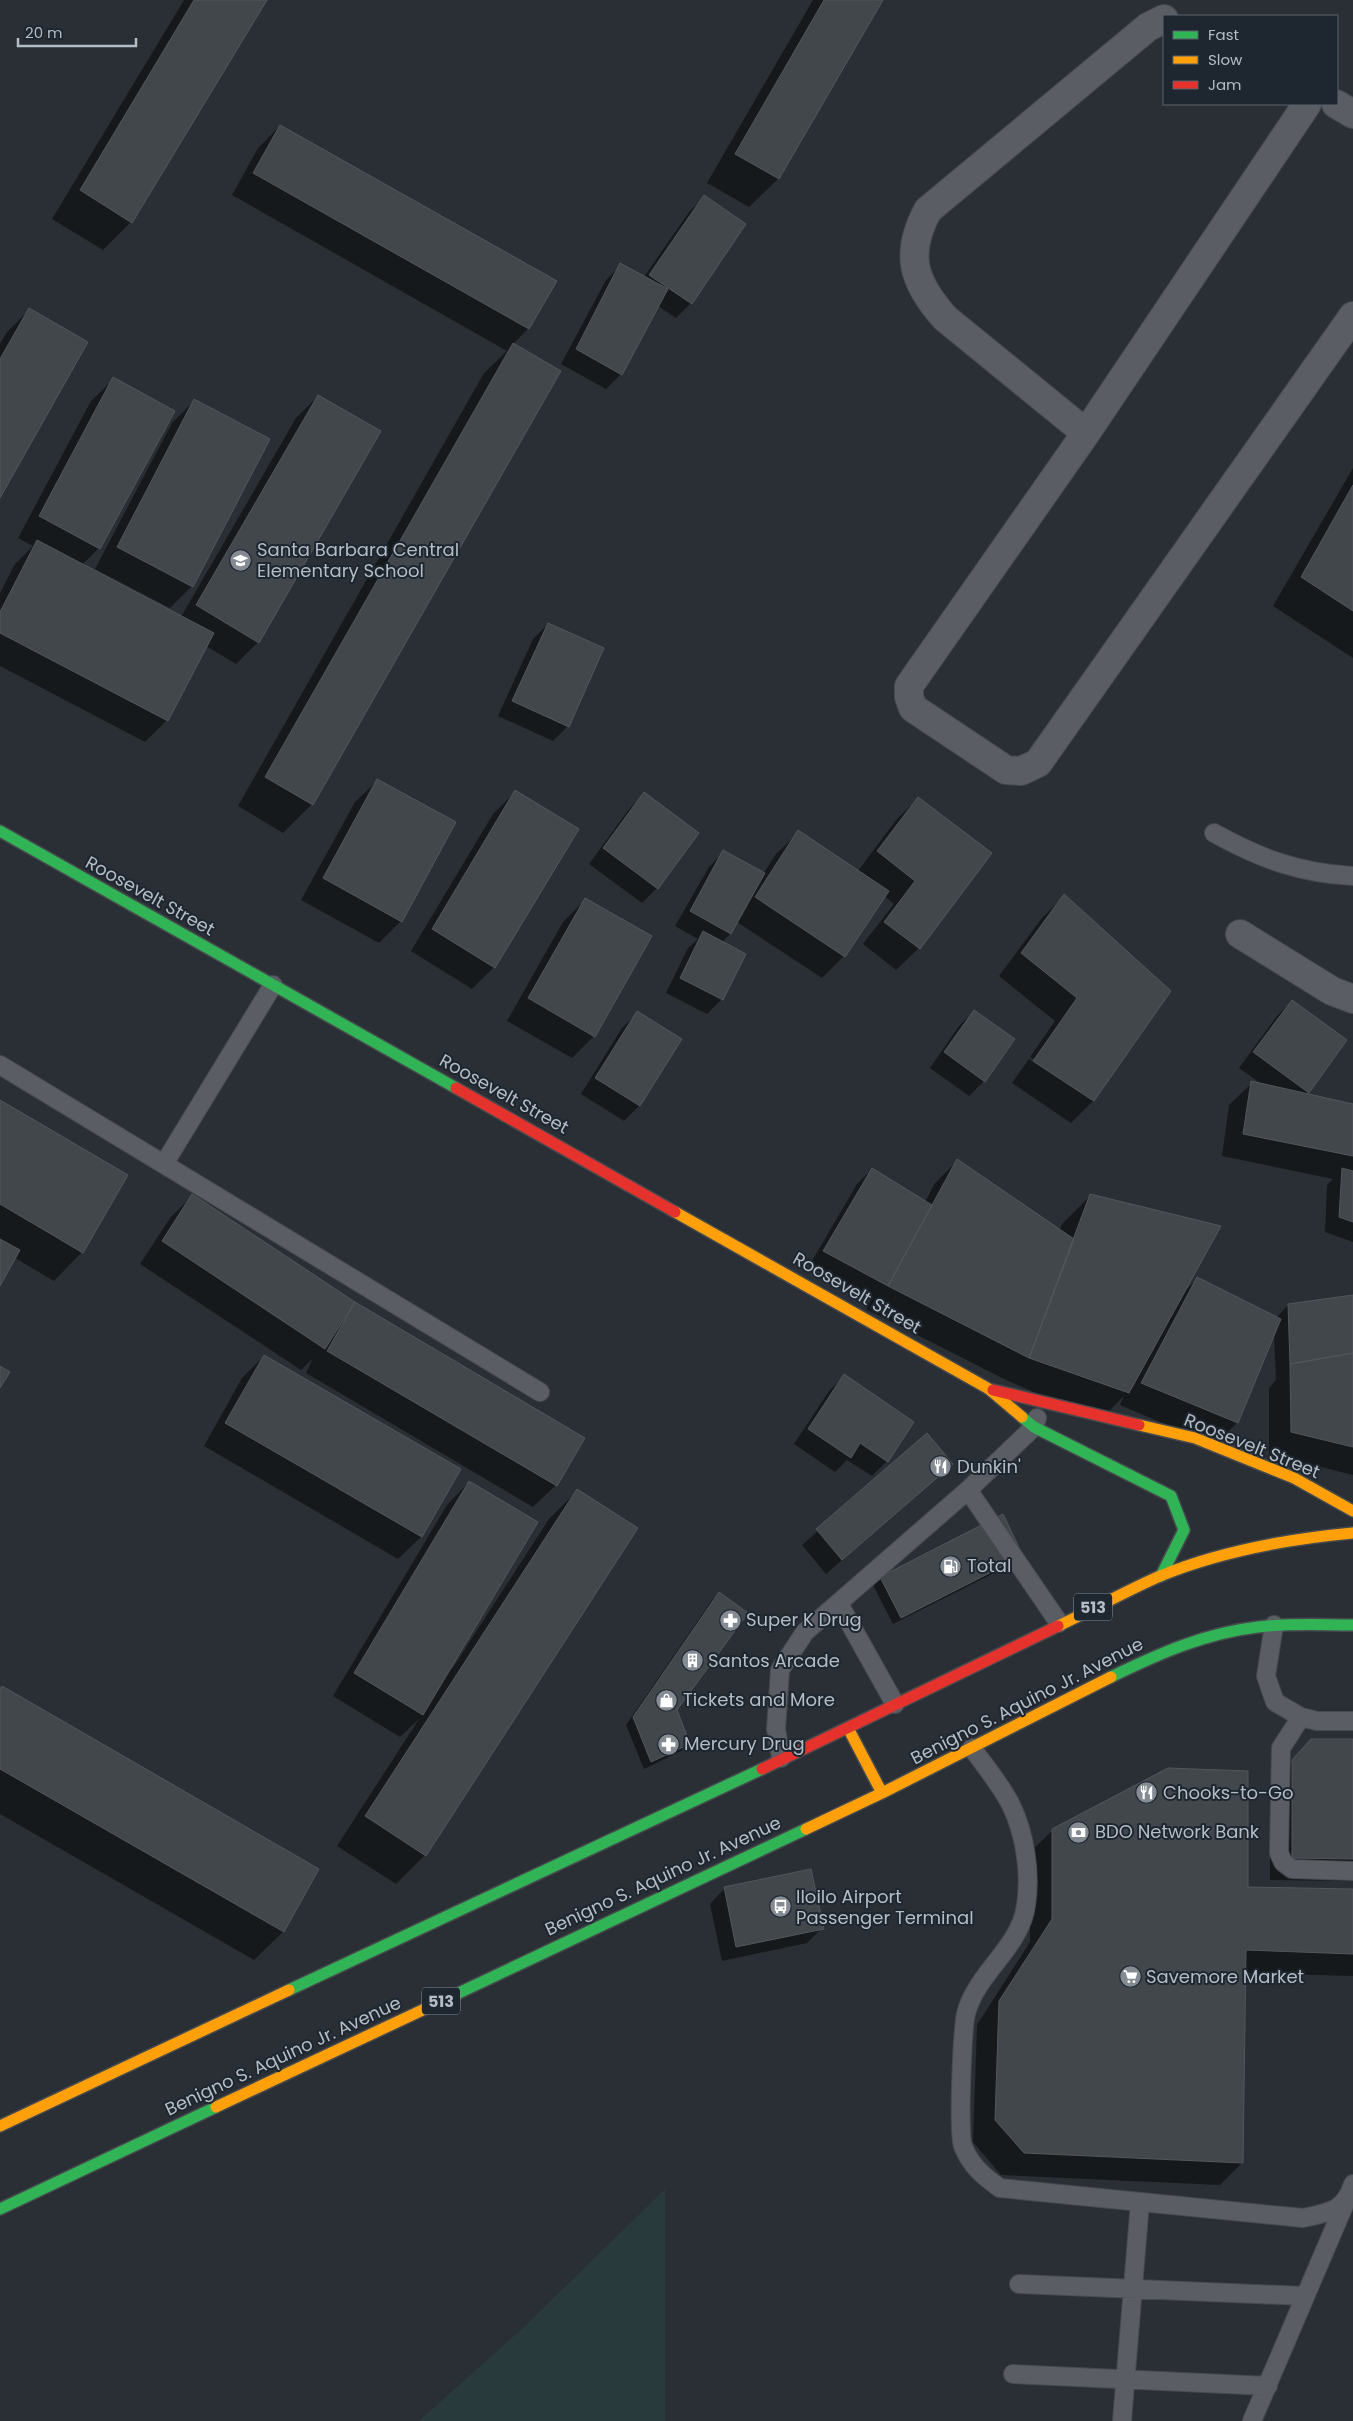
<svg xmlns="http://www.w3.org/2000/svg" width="1353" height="2421" font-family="Poppins,sans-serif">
<rect width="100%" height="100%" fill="#2a2f35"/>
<!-- green -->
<path fill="#283a3b" d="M 665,2189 L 665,2421 L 419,2421 L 524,2327 Z"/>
<!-- shadow -->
<path fill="#0007" d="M 184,0 L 265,0 L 131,222 L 103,250 L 52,219 Z
M 813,0 L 881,0 L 778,179 L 749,207 L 707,183 Z
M 280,126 L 555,281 L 528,329 L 513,344 L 312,804 L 283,833 L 238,806 L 484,373 L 507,351 L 232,195 L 258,148 Z
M 704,197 L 691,303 L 676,318 L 658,306 L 621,374 L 606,389 L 561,364 L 606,280 L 621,265 L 644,277 L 689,212 Z
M 29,310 L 0,496 L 0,344 L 7,332 Z
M 114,379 L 173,411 L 99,548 L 82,565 L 181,617 L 296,418 L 318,396 L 258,642 L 236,664 L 206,646 L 167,720 L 145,742 L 0,666 L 0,593 L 15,564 L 33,546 L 18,538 L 91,401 Z
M 194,401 L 192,586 L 170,608 L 95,569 L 172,423 Z
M 1353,468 L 1353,658 L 1273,606 Z
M 548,624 L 568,726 L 553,741 L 498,716 L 533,639 Z
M 378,780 L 401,921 L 379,943 L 301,900 L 355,802 Z
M 515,792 L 494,967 L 472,989 L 411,951 L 493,814 Z
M 644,794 L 657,888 L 642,903 L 589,864 L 629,809 Z
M 918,798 L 919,948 L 896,970 L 863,944 L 894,904 L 884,896 L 844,956 L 822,978 L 737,922 L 730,934 L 722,942 L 722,999 L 707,1014 L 666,993 L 688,948 L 698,939 L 675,926 L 709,867 L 724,852 L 763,874 L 776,854 L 799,832 L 858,871 L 896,820 Z
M 1064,896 L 1170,991 L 1093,1101 L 1071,1123 L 1012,1083 L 1029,1059 L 1091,1100 L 1091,1097 L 1030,1057 L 1055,1021 L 999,976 L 1042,918 Z
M 585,900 L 594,1036 L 572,1058 L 507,1021 L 563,922 Z
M 1292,1001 L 1308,1092 L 1306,1095 L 1353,1105 L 1353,1242 L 1325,1232 L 1327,1185 L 1333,1179 L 1222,1156 L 1229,1105 L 1252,1083 L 1263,1085 L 1239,1068 L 1277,1016 Z
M 974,1011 L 984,1081 L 969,1096 L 930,1068 L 959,1026 Z
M 637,1013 L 680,1040 L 639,1106 L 624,1121 L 581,1094 L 622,1028 Z
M 0,1101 L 82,1252 L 54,1281 L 15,1258 L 0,1284 Z
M 957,1161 L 1060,1230 L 1062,1224 L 1091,1195 L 1185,1291 L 1197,1279 L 1276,1318 L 1288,1305 L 1353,1296 L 1353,1475 L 1269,1454 L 1269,1388 L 1276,1380 L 1274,1334 L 1237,1423 L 1214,1445 L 1120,1405 L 1124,1396 L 1099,1421 L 1004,1379 L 866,1309 L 871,1300 L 809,1266 L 857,1184 L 872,1169 L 925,1202 L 935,1183 Z
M 192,1196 L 355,1303 L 583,1438 L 556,1485 L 533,1507 L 306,1373 L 313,1358 L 301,1370 L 140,1264 L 170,1218 Z
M 264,1356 L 460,1469 L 421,1537 L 398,1559 L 204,1446 L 242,1378 Z
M 844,1376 L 913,1422 L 887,1461 L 872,1476 L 847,1460 L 835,1472 L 794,1444 L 829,1391 Z
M 927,1435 L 952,1464 L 826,1574 L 802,1545 Z
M 469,1482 L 450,1668 L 452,1669 L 549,1519 L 578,1490 L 425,1855 L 396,1884 L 337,1846 L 419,1719 L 400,1737 L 333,1696 L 447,1505 Z
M 1022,1556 L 1014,1563 L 893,1624 L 873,1585 L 881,1578 Z
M 719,1593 L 675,1709 L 688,1743 L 681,1751 L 644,1769 L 626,1725 L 712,1600 Z
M 0,1689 L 318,1869 L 283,1932 L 254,1960 L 0,1814 Z
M 1311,1740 L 1353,1740 L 1353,1881 L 1270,1880 L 1270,1784 Z
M 1053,1830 L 1247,1888 L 1353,1891 L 1353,1976 L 1245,1973 L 1242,2163 L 1220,2185 L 1001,2175 L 973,2142 L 977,2025 L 1030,1942 L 1030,1852 Z
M 725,1888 L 822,1928 L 807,1943 L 722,1961 L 710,1904 Z"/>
<!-- building -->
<path fill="#42474c" stroke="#52575d" d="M 194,0 L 267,0 L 132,223 L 80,190 Z
M 824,0 L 883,0 L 779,179 L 735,154 Z
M 280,125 L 557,281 L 529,329 L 253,173 Z
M 704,195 L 746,224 L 692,304 L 649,275 Z
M 620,263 L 668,289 L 622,375 L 576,349 Z
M 29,308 L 88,342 L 0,498 L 0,359 Z
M 513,343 L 561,371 L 313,805 L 265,777 Z
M 113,377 L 175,411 L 100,549 L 39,516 Z
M 318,395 L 381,431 L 259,643 L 196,605 Z
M 194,399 L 270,439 L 193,587 L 117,547 Z
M 1353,485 L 1353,611 L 1301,577 Z
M 37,540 L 214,633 L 168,721 L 0,633 L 0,612 Z
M 548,623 L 604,648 L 569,727 L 512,701 Z
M 377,779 L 456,822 L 402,922 L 323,878 Z
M 515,790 L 579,829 L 495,968 L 432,929 Z
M 644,792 L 699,833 L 658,889 L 603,848 Z
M 918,797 L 992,853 L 920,949 L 884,922 L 915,881 L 877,851 Z
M 798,830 L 889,891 L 845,957 L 755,897 Z
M 723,850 L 765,873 L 731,934 L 690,911 Z
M 1064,894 L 1171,991 L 1094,1101 L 1033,1061 L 1077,998 L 1021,953 Z
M 585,898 L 652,936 L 595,1037 L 528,998 Z
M 703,931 L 746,954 L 723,1000 L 680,978 Z
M 1292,1000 L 1347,1040 L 1309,1093 L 1253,1052 Z
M 974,1010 L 1015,1039 L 985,1082 L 944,1052 Z
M 637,1011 L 682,1039 L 640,1106 L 595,1078 Z
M 1251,1081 L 1353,1104 L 1353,1156 L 1243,1134 Z
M 0,1100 L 128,1175 L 83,1253 L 0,1204 Z
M 957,1159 L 1074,1239 L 1029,1358 L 888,1286 Z
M 872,1168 L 932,1205 L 888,1286 L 823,1251 Z
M 1342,1168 L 1353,1171 L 1353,1222 L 1339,1217 Z
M 192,1194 L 355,1302 L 325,1349 L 162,1241 Z
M 1090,1194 L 1221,1226 L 1129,1393 L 1029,1358 Z
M 0,1239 L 20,1250 L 0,1286 Z
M 1197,1277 L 1281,1319 L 1238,1423 L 1141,1383 Z
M 1353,1295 L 1353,1353 L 1290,1364 L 1288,1304 Z
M 355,1302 L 585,1438 L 557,1486 L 327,1351 Z
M 1353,1353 L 1353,1447 L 1291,1432 L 1290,1364 Z
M 264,1355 L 461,1469 L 422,1537 L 225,1423 Z
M 0,1366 L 10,1372 L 0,1388 Z
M 844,1374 L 914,1422 L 888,1462 L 860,1443 L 851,1458 L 808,1429 Z
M 927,1433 L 953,1464 L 842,1560 L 816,1529 Z
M 469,1481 L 538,1522 L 423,1715 L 354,1673 Z
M 577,1489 L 638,1528 L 426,1856 L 365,1816 Z
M 1003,1514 L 1023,1556 L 901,1618 L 880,1577 Z
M 719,1592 L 748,1613 L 677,1710 L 690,1744 L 651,1762 L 633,1717 Z
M 2,1686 L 319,1869 L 284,1932 L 0,1769 L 0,1689 Z
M 1311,1739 L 1353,1739 L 1353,1859 L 1292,1858 L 1292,1760 Z
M 1168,1768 L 1248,1771 L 1248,1887 L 1353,1889 L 1353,1954 L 1246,1950 L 1243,2163 L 1024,2153 L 995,2120 L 999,2001 L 1052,1919 L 1052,1829 Z
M 811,1869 L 824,1929 L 736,1947 L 724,1887 Z"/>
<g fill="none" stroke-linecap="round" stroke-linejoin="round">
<defs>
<path id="lane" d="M 1214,833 C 1261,859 1299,873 1353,876
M 0,1065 L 540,1392
M 164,1164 L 273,985
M 968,1490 L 1059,1623
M 839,1604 L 895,1704
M 1274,1625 L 1266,1676 L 1275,1702 L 1301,1717 L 1317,1721 L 1353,1721
M 1301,1717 L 1281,1748 L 1279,1853 L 1283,1862 L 1292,1869 L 1353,1871
M 972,1748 C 985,1766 1001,1785 1011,1805 C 1025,1834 1031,1873 1026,1905 C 1021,1946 979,1971 967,2010 C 962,2023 958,2136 963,2146 C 970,2165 984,2177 1000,2188 L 1303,2218 C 1329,2212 1344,2212 1353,2184
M 781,1758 L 776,1729 L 780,1670 L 805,1632 L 968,1490 L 1034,1427 L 1037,1418
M 1019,2284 L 1304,2296
M 1013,2374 L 1268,2386
M 1122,2421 L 1140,2202
M 1252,2421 L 1346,2201"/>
<path id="street" d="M 1307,104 L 1086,433 L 909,686 L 909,697 L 913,708 L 1006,770 L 1021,771 L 1038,763 L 1353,316
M 1336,104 L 1353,114
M 1086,433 L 945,318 C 913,282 904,254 928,210 L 1148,27 L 1164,19
M 1240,934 L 1332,991 L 1353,999"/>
<path id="fast" d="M 0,831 L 456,1088
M 1022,1417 L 1034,1427 L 1171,1496 L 1184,1530 L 1161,1576
M 1111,1677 C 1158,1654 1205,1633 1258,1627 C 1289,1623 1321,1625 1353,1625
M 289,1990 L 762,1769
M 429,2007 L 806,1829
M 0,2209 L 216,2107"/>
<path id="slow" d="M 675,1212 L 989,1389 L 1022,1417
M 1139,1425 L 1195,1438 L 1294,1478 L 1353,1511
M 1058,1626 C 1092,1610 1126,1591 1160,1576 C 1221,1551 1288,1539 1353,1533
M 848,1728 L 882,1793
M 806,1829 L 882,1793 L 1111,1677
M 216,2107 L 429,2007
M 0,2126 L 289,1990"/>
<path id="jam" d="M 456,1088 L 675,1212
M 993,1390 L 1139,1425
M 762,1769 L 1058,1626"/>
</defs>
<!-- lane casing -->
<use href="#lane" stroke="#464a4e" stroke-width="20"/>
<!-- street casing -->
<use href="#street" stroke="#464a4e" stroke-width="30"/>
<!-- fast casing -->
<use href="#fast" stroke="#464a4e" stroke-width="14"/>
<!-- slow casing -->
<use href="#slow" stroke="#464a4e" stroke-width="14"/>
<!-- jam casing -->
<use href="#jam" stroke="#464a4e" stroke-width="14"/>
<!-- lane -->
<use href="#lane" stroke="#5a5e64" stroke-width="18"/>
<!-- street -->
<use href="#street" stroke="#5a5e64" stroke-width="28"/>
<!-- fast -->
<use href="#fast" stroke="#30b455" stroke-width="11"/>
<!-- slow -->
<use href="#slow" stroke="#ff9f0a" stroke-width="11"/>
<!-- jam -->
<use href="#jam" stroke="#e5322d" stroke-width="11"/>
</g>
<!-- icons -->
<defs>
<symbol id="school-disc" viewBox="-11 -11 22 22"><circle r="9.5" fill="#848b93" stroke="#1e2630"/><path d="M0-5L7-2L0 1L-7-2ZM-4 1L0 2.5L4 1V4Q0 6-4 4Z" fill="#fff"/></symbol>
<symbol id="restaurant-disc" viewBox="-11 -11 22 22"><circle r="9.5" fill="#848b93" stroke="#1e2630"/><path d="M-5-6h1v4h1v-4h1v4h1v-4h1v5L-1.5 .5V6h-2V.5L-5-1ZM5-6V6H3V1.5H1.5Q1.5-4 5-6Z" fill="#fff"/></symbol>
<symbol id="fuel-disc" viewBox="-11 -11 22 22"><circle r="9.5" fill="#848b93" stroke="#1e2630"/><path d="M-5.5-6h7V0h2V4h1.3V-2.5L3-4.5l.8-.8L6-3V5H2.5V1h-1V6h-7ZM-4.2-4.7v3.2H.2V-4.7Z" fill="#fff"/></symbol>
<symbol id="pharmacy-disc" viewBox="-11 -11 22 22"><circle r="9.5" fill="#848b93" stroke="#1e2630"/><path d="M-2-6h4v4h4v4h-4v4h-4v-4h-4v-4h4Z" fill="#fff"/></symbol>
<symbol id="building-disc" viewBox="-11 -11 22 22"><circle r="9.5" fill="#848b93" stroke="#1e2630"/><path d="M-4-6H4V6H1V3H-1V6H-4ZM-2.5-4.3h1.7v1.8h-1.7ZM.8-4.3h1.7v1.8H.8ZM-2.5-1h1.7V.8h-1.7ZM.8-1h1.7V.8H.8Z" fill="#fff"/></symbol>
<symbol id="shop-disc" viewBox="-11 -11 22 22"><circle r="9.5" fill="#848b93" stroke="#1e2630"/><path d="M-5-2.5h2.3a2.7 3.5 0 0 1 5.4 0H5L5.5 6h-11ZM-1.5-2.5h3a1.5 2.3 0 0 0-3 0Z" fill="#fff"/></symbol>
<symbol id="bank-disc" viewBox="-11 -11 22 22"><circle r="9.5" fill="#848b93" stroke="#1e2630"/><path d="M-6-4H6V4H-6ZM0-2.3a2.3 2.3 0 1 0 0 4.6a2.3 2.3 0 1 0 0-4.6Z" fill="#fff"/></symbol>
<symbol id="bus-disc" viewBox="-11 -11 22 22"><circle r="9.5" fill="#848b93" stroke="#1e2630"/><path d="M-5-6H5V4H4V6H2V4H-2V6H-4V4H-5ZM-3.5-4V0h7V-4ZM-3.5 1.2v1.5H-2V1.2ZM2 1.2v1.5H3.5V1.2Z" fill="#fff"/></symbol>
<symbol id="supermarket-disc" viewBox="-11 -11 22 22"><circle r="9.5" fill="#848b93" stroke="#1e2630"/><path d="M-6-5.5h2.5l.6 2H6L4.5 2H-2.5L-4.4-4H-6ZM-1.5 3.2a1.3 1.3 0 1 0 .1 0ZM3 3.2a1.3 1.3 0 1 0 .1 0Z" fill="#fff"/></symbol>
</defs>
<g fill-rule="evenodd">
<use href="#school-disc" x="228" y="548" width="25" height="25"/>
<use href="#restaurant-disc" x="928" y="1454" width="25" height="25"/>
<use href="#fuel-disc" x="938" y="1554" width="25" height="25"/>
<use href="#pharmacy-disc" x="718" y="1608" width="25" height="25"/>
<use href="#building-disc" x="680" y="1648" width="25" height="25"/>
<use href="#shop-disc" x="654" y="1688" width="25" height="25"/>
<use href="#pharmacy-disc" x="656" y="1732" width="25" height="25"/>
<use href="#restaurant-disc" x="1134" y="1780" width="25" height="25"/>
<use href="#bank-disc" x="1066" y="1820" width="25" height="25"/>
<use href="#bus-disc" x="768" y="1894" width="25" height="25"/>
<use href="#supermarket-disc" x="1118" y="1964" width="25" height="25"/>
</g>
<g text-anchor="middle" stroke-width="4" stroke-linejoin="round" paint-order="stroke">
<!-- shield labels -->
<g fill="#1e2630" stroke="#878f99" stroke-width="1">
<rect x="1074" y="1593.5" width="38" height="27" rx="4"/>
<rect x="422" y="1987.5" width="38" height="27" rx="4"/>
</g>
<g font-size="16" font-weight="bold" fill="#b4bcc6">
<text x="1093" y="1613">513</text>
<text x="441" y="2007">513</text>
</g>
<!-- poi labels -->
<g font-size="18" fill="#b4bcc6" stroke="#1e2630" text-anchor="start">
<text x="257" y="556">Santa Barbara Central<tspan x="257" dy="21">Elementary School</tspan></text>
<text x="957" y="1473">Dunkin'</text>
<text x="967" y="1572">Total</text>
<text x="746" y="1626">Super K Drug</text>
<text x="708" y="1667">Santos Arcade</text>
<text x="683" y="1706">Tickets and More</text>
<text x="684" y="1750">Mercury Drug</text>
<text x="1163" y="1799">Chooks-to-Go</text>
<text x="1095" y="1838">BDO Network Bank</text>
<text x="796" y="1903">Iloilo Airport<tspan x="796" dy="21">Passenger Terminal</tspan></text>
<text x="1146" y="1983">Savemore Market</text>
</g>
<!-- street labels -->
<g font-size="18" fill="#b4bcc6" stroke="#1e2630">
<text transform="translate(150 896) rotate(29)" y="6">Roosevelt Street</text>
<text transform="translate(504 1094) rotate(29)" y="6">Roosevelt Street</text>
<text transform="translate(857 1293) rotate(30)" y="6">Roosevelt Street</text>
<text transform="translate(1252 1446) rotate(22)" y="6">Roosevelt Street</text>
<text transform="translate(1027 1701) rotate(-27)" y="6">Benigno S. Aquino Jr. Avenue</text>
<text transform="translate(663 1876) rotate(-25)" y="6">Benigno S. Aquino Jr. Avenue</text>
<text transform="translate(283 2056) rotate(-25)" y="6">Benigno S. Aquino Jr. Avenue</text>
</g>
</g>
<!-- legend -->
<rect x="1163" y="15" width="175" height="90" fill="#1e2630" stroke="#5a626c"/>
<rect x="1173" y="31" width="25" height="8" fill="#30b455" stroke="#5a626c"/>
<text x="1208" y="40" font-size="15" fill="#b4bcc6">Fast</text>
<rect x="1173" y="56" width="25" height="8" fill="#ff9f0a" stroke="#5a626c"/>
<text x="1208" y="65" font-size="15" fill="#b4bcc6">Slow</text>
<rect x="1173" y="81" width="25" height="8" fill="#e5322d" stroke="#5a626c"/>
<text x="1208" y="90" font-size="15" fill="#b4bcc6">Jam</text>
<!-- scale -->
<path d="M18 38v8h118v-8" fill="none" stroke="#b4bcc6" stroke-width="2.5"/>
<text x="25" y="38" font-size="15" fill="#b4bcc6" stroke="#1e2630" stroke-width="4" paint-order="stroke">20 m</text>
</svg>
